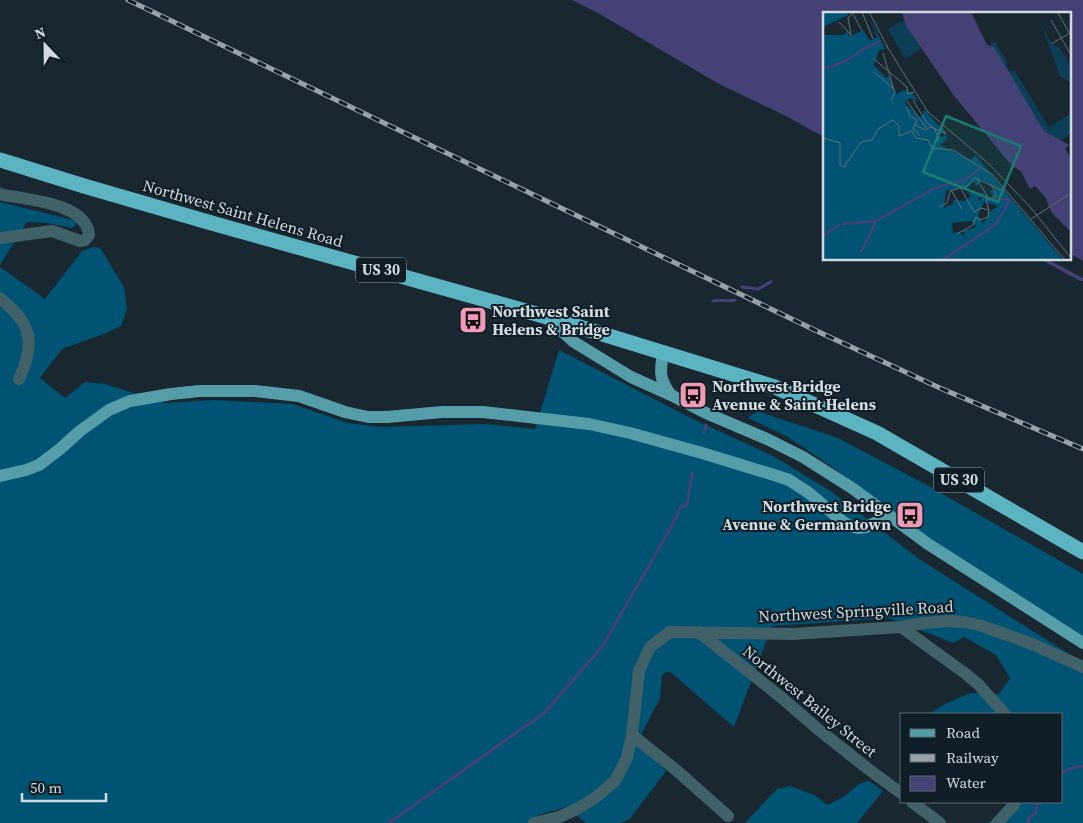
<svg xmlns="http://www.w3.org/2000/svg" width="1083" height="823" font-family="'Source Serif 4',serif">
<rect width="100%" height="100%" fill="#182730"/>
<!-- forest -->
<path fill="#015374" d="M 0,202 L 73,220 L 77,222 L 75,226 L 72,228 L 47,223 L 27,222 L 0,265 Z
M 93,247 L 100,248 L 124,287 L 127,309 L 121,326 L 106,333 L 62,349 L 40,378 L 65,398 L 85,382 L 105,384 L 165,403 L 214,400 L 292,404 L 348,423 L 379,427 L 487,424 L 535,429 L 559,350 L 693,419 L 773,456 L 832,492 L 919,559 L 1083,663 L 1083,823 L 988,823 L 993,820 L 1008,802 L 1062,802 L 1062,714 L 929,714 L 943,705 L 970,693 L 999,694 L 1010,678 L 996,655 L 964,637 L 954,643 L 889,618 L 772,626 L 734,727 L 669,671 L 662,675 L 660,698 L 637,743 L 666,771 L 630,819 L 620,823 L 586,823 L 566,807 L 538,815 L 529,822 L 530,823 L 0,823 L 0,267 L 45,299 L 82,251 Z
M 757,411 L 838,438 L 925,484 L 1083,574 L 1083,637 L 931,541 L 831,466 L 788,437 L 748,418 Z
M 869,781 L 883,791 L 857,823 L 745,823 L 777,789 L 790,786 L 814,795 L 828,805 L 845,796 L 859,784 Z"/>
<!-- water -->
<path fill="#434175" d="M 572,0 L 1083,0 L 1083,297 L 1011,259 L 1069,259 L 1069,14 L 824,14 L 824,137 L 784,115 L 719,84 L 598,13 Z"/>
<!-- pier -->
<path fill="#182730" d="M 1069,253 L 1083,261 L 1083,278 L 1047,259 L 1069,259 Z
M 1009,259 L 1040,259 L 1080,281 L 1083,281 L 1083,300 L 1078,300 L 1052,286 L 1022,269 Z"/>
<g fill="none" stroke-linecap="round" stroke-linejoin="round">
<!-- stream -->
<path stroke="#434175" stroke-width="3" d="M 742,287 L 758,289 L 771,282
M 713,301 C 720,299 727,302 735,300
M 704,432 L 706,425
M 1062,773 L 1069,769 L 1083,766
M 389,823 L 544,713 L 602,647 L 673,524 L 680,508 L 687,504 L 692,473
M 1027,823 L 1030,817 L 1036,813 L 1037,804 L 1042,802"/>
<!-- minor -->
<path stroke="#406167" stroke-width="12" d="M 0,194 C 24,200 87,202 89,235 L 85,240 L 80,241 L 52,231 L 0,238
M 0,298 C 19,314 34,329 27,356 C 26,364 22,372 19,379
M 901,627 L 966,674 L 978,684 L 1005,714
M 699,632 L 782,698 L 819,730 L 867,768 L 902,794
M 632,735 L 676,770 L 728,816
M 912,802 L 940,823
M 534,823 L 559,817 L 577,809 L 596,797 L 615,781 L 627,758 L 632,735 L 639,671 L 650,647 L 670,632 L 793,634 L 901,627 L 924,623 L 947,621 L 965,622 L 982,626 L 1032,644 L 1083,667
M 997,823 L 1013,806 L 1015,802"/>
<!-- major -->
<path stroke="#559da9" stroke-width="12" d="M 549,319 L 574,342 L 631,377 L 671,395 L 706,413 L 767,439 L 803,457 L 852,488 L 928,544 L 1083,643
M 663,353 C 660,371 659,380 671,395
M 0,476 L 26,470 L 39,465 L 60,449 L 80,431 L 109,410 L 130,401 L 171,394 L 199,391 L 255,391 L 299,396 L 345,412 L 368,417 L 387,417 L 442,412 L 483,412 L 589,424 L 630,433 L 702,453 L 774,475 L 789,480 L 809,493 L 842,521 L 850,526 L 858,528 L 866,527 L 879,521 L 885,512"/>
<!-- highway -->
<path stroke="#5cb4c3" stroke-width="15" d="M 0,160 L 84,186 L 215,224 L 547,317 L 775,387 L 877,433 L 1083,552"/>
<defs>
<path id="rail" d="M 128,0 L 821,333 L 940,388 L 1083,449"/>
</defs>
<!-- rail casing -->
<use href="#rail" stroke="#97a2a9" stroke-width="5"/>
<!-- rail -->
<use href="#rail" stroke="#0f1e26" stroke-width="3" stroke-dasharray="9" stroke-linecap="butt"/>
</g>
<!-- icons -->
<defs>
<symbol id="bus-square" viewBox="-11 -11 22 22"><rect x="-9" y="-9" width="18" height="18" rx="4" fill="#ef9ab8" stroke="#0f1e26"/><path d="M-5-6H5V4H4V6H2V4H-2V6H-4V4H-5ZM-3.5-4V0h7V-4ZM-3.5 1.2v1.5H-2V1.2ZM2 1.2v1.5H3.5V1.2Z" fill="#111"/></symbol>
</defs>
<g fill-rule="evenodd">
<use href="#bus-square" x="457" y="304" width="32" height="32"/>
<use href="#bus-square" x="677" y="379" width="32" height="32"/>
<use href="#bus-square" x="894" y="499" width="32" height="32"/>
</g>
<g text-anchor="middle" stroke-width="4" stroke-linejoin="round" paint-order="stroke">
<!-- shield labels -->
<g fill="#0f1e26" stroke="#98a2a9" stroke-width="1">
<rect x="356" y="257.5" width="50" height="25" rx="4"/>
<rect x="934" y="467.5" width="50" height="25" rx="4"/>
</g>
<g font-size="15" font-weight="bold" fill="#d2dbe1">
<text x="381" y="275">US 30</text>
<text x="959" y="485">US 30</text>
</g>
<!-- street labels -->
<g font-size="16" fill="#d2dbe1" stroke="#0f1e26">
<text transform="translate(243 213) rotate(16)" y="6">Northwest Saint Helens Road</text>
<text transform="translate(856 611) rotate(-3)" y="6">Northwest Springville Road</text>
<text transform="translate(810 701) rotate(39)" y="6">Northwest Bailey Street</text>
</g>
<!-- poi labels -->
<g font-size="16" font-weight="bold" fill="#d2dbe1" stroke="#0f1e26" text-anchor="start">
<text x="492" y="317">Northwest Saint<tspan x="492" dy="18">Helens &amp; Bridge</tspan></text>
<text x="712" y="392">Northwest Bridge<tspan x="712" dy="18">Avenue &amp; Saint Helens</tspan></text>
<text x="891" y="512" text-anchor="end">Northwest Bridge<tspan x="891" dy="18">Avenue &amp; Germantown</tspan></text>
</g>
</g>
<!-- overview -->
<g transform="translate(823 12)">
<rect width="248" height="248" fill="#182730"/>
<path d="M 81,8 L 98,37 L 82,47 L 65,17 ZM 218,12 L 229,33 L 236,35 L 247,52 L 247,70 L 237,64 ZM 172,29 L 184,50 L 183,53 L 187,60 L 191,58 L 226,115 L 247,102 L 247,122 L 238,128 L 221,119 L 167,32 Z" fill="#0c3f57"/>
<path d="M 0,0 L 23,0 L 25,3 L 0,15 ZM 47,7 L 62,37 L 56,38 L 51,53 L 63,66 L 66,65 L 73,82 L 82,78 L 89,81 L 95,90 L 88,86 L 81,90 L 97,106 L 102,98 L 122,121 L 116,122 L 118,125 L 123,123 L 124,127 L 117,133 L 148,148 L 152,143 L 239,247 L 0,247 L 0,23 L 20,23 L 25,19 L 26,25 L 40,18 L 47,29 L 54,25 ZM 159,168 L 174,176 L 167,179 L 171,187 L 161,185 L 153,190 L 161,181 L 144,181 L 148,184 L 142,189 L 130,188 L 130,192 L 121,196 L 123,179 L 140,175 L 144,177 L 151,169 L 154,174 ZM 161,190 L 175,194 L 167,200 L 160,212 L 155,203 ZM 148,209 L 153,215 L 140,219 L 142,225 L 136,220 L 130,221 L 129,211 Z" fill="#015374" fill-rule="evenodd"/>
<path d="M 79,0 L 148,0 L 164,33 L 171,35 L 221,119 L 246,133 L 242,137 L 247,145 L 247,227 L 247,219 L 229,201 L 222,185 L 212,174 L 207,177 L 198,159 L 189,154 L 132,85 L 83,14 Z" fill="#434175"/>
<path fill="none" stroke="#434175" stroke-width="2.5" d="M 0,57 L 23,49 L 40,37 L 58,29M 164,188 L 187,187M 19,212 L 53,209 L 112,176 L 141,168 L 157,157M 0,224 L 17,212M 38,240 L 53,209M 121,247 L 172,213 L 187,188"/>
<path fill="none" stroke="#626f77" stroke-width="1" d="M 29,0 L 39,19M 39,0 L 50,27M 46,0 L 65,36M 235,1 L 248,24M 228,8 L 248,43M 16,10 L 28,23M 28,24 L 25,6 L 30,1M 228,32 L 247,21M 63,33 L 105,100 L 166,152 L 208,196 L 248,246M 60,41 L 72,81 L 68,88M 51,47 L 84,75 L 85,82 L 91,80M 51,60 L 70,76M 90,88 L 104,111 L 111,116 L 116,126 L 114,130M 84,89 L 104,117M 83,95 L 87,104 L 94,108 L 92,113M 97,124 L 90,116 L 92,113 L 102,118 L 108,115 L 123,122 L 117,113M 0,126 L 17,131 L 17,153 L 21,155 L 38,130 L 49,128 L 55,117 L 70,108 L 76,114 L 76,124 L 89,119 L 93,126 L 105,128 L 109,136 L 130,138 L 170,163M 169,162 L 241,247M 154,167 L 166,187M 137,175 L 151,200 L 158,196 L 166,198M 128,178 L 139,197M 116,195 L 124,191 L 127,179 L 144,174 L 152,166 L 182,180M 166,198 L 163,188 L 174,184 L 168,172M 208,207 L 248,181M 134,222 L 150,213 L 153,205 L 157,208 L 165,205 L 166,198"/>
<path fill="#197b74" fill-opacity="0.15" stroke="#197b74" stroke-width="2.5" d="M 123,104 L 198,134 L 175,190 L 100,160 Z"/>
<rect width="248" height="248" fill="none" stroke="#d2dbe1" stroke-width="2.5"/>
</g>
<!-- legend -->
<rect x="900" y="713" width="162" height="90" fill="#0f1e26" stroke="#5d6a71"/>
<rect x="910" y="729" width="25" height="8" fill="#559da9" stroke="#5d6a71"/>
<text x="946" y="738" font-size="15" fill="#d2dbe1">Road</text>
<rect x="910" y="754" width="25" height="8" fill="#97a2a9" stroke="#5d6a71"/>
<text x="946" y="763" font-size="15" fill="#d2dbe1">Railway</text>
<rect x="910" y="776" width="25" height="15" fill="#434175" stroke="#5d6a71"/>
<text x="946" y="788" font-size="15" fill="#d2dbe1">Water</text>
<!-- north arrow -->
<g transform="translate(45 45) rotate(338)" stroke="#0f1e26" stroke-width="4" paint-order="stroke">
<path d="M0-4L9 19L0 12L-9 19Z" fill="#d2dbe1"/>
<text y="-8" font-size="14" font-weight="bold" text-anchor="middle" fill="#d2dbe1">N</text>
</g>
<!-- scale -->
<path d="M22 793v8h84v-8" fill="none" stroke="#d2dbe1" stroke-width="2.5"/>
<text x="30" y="793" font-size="15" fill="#d2dbe1" stroke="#0f1e26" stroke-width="4" paint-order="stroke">50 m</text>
</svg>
